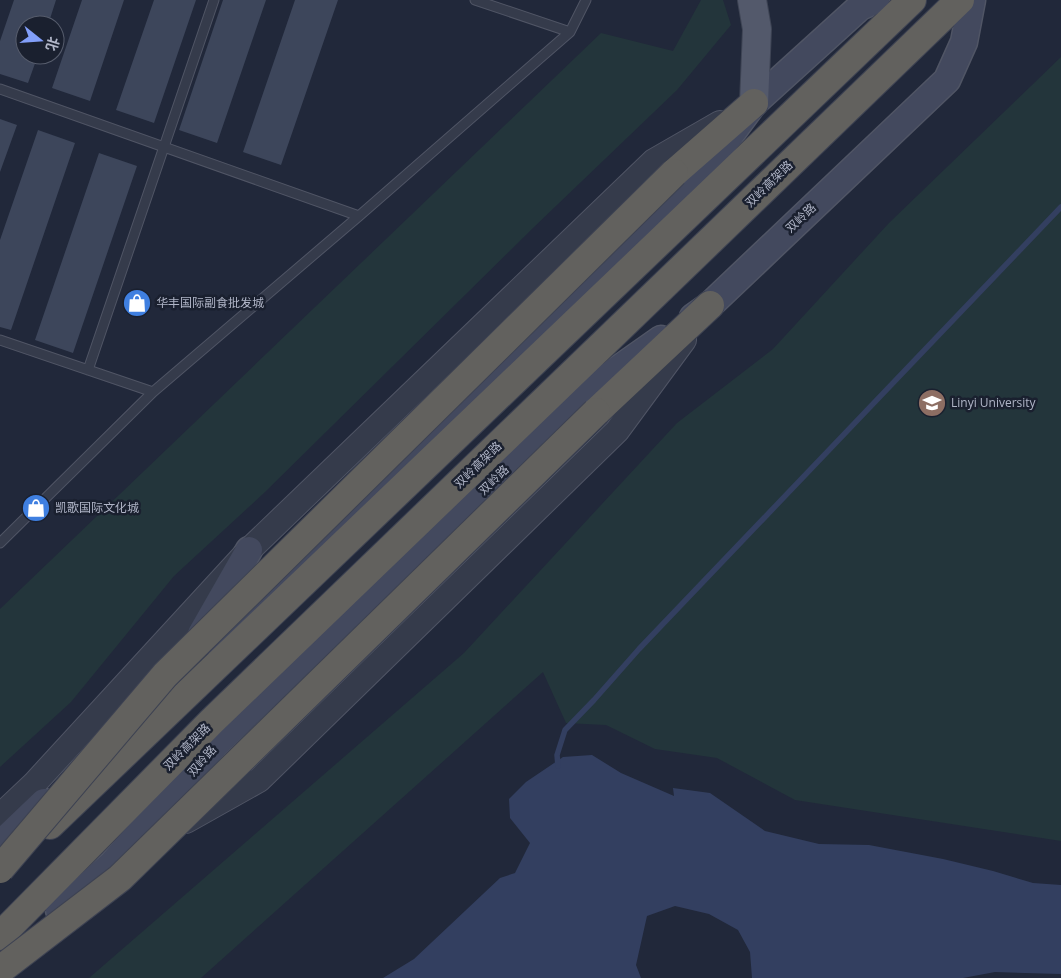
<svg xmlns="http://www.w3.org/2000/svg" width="1061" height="978" font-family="'Open Sans','Noto Sans SC',sans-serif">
<rect width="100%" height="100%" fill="#21283a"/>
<!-- green -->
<path fill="#23353b" d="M 701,0 L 723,0 L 731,25 L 677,90 L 533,228 L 264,493 L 174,576 L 71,702 L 0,767 L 0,609 L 601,33 L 673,51 Z
M 1061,57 L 1061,841 L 795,800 L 717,758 L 655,749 L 606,725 L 566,723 L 543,672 L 201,978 L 89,978 L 464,653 L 677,423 L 773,349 L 889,223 Z"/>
<!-- water -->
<path fill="#333f60" d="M 592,755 L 621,773 L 674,796 L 673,788 L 710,793 L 765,831 L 819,844 L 869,845 L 943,859 L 993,871 L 1033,883 L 1061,885 L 1061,974 L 995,972 L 963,978 L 752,978 L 750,952 L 738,930 L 709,914 L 675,906 L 647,916 L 636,965 L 641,978 L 383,978 L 414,959 L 500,878 L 515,873 L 530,843 L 510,818 L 509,799 L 526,782 L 563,757 Z"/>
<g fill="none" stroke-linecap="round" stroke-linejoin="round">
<!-- stream -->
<path stroke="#333f60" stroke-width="5.5" d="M 558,766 L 557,755 L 565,730 L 594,700 L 639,649 L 1061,207"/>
</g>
<!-- building -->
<path fill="#3d465b" d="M 14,0 L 56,0 L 48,25 L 25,25 L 25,55 L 38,55 L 28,83 L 0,74 L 0,41 Z
M 82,0 L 124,0 L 90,101 L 52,88 Z
M 154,0 L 196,0 L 154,123 L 116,110 Z
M 223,0 L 266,0 L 217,143 L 179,130 Z
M 295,0 L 338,0 L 281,165 L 243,152 Z
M 0,119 L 17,125 L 0,172 Z
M 38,130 L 75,143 L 11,330 L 0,327 L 0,240 Z
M 99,153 L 137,166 L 73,353 L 35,340 Z"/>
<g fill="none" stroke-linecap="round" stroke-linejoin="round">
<defs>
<path id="service" d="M 475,0 L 570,32
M 0,89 L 359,216
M 0,340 L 153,392
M 88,370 L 214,0
M 0,543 L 153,392 L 359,216 L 570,32 L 586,0"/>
<path id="tertiary" d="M 0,816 L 34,784 L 249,550 L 654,161 L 720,123
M 186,821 L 259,780 L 617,431 L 684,340"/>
<path id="secondary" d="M 693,317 L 710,305 L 947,80 L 964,42 L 972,0
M 201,634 L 249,550
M 216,643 L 689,191 L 754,103 L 860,7 L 876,0
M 0,844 L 44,802
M 59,910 L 112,864 L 216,744 L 587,391 L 661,339"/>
<path id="primary" d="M 752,0 L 757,29 L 754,103"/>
<path id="trunk" d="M 674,173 L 754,103
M 596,412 L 710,305
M 50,825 L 912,0
M 0,936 L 212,721 L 960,0"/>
</defs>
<!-- service casing -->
<use href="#service" stroke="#505565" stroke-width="11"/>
<!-- tertiary casing -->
<use href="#tertiary" stroke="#505565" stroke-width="26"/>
<!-- secondary casing -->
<use href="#secondary" stroke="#505565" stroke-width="29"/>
<!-- primary casing -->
<use href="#primary" stroke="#3e4454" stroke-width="30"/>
<!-- trunk casing -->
<use href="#trunk" stroke="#3d4252" stroke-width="30"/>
<!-- service -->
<use href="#service" stroke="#353b4b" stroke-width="9"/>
<!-- tertiary -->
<use href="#tertiary" stroke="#353b4b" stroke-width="24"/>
<!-- secondary -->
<use href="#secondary" stroke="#43495e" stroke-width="26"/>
<!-- primary -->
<use href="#primary" stroke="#53596b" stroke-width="28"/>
<!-- trunk -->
<use href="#trunk" stroke="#62615e" stroke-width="28"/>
<defs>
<path id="trunk-bridge" d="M 0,869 L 165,675 L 674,173
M 0,970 L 120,878 L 596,412"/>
</defs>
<!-- trunk-bridge casing -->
<use href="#trunk-bridge" stroke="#3d4252" stroke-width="30" stroke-linecap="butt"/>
<!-- trunk-bridge -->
<use href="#trunk-bridge" stroke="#62615e" stroke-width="28"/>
</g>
<!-- icons -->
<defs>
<symbol id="shop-disc" viewBox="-11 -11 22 22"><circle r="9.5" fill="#3f7fe0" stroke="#1a202f"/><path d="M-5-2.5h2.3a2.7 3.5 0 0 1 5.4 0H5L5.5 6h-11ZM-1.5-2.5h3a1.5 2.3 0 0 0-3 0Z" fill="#fff"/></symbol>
<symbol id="university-disc" viewBox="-11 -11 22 22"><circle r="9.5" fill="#8d6e63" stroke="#1a202f"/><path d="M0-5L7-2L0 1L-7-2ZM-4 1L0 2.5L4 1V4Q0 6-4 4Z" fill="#fff"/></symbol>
</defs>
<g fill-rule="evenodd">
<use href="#shop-disc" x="121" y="287" width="32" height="32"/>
<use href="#university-disc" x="916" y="387" width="32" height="32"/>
<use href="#shop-disc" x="20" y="492" width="32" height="32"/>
</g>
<g text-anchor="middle" stroke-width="5" stroke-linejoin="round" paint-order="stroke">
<!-- street labels -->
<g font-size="12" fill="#b0b5c7" stroke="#1a202f">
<text transform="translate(769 184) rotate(-44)" y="4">双岭高架路</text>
<text transform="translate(801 218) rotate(-43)" y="4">双岭路</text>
<text transform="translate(478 465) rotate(-44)" y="4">双岭高架路</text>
<text transform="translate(494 480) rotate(-44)" y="4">双岭路</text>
<text transform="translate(187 747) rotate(-45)" y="4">双岭高架路</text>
<text transform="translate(202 761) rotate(-49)" y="4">双岭路</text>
</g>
<!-- poi labels -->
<g font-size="12" fill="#b0b5c7" stroke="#1a202f" text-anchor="start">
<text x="156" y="307">华丰国际副食批发城</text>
<text x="951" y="407">Linyi University</text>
<text x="55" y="512">凯歌国际文化城</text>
</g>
</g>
<!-- north arrow -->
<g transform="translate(40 40) rotate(107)"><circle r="24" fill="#1a202f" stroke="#565c6c"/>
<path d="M0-4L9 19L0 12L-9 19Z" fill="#829ffa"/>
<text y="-8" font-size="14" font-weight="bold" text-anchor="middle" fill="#b0b5c7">北</text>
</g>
</svg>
